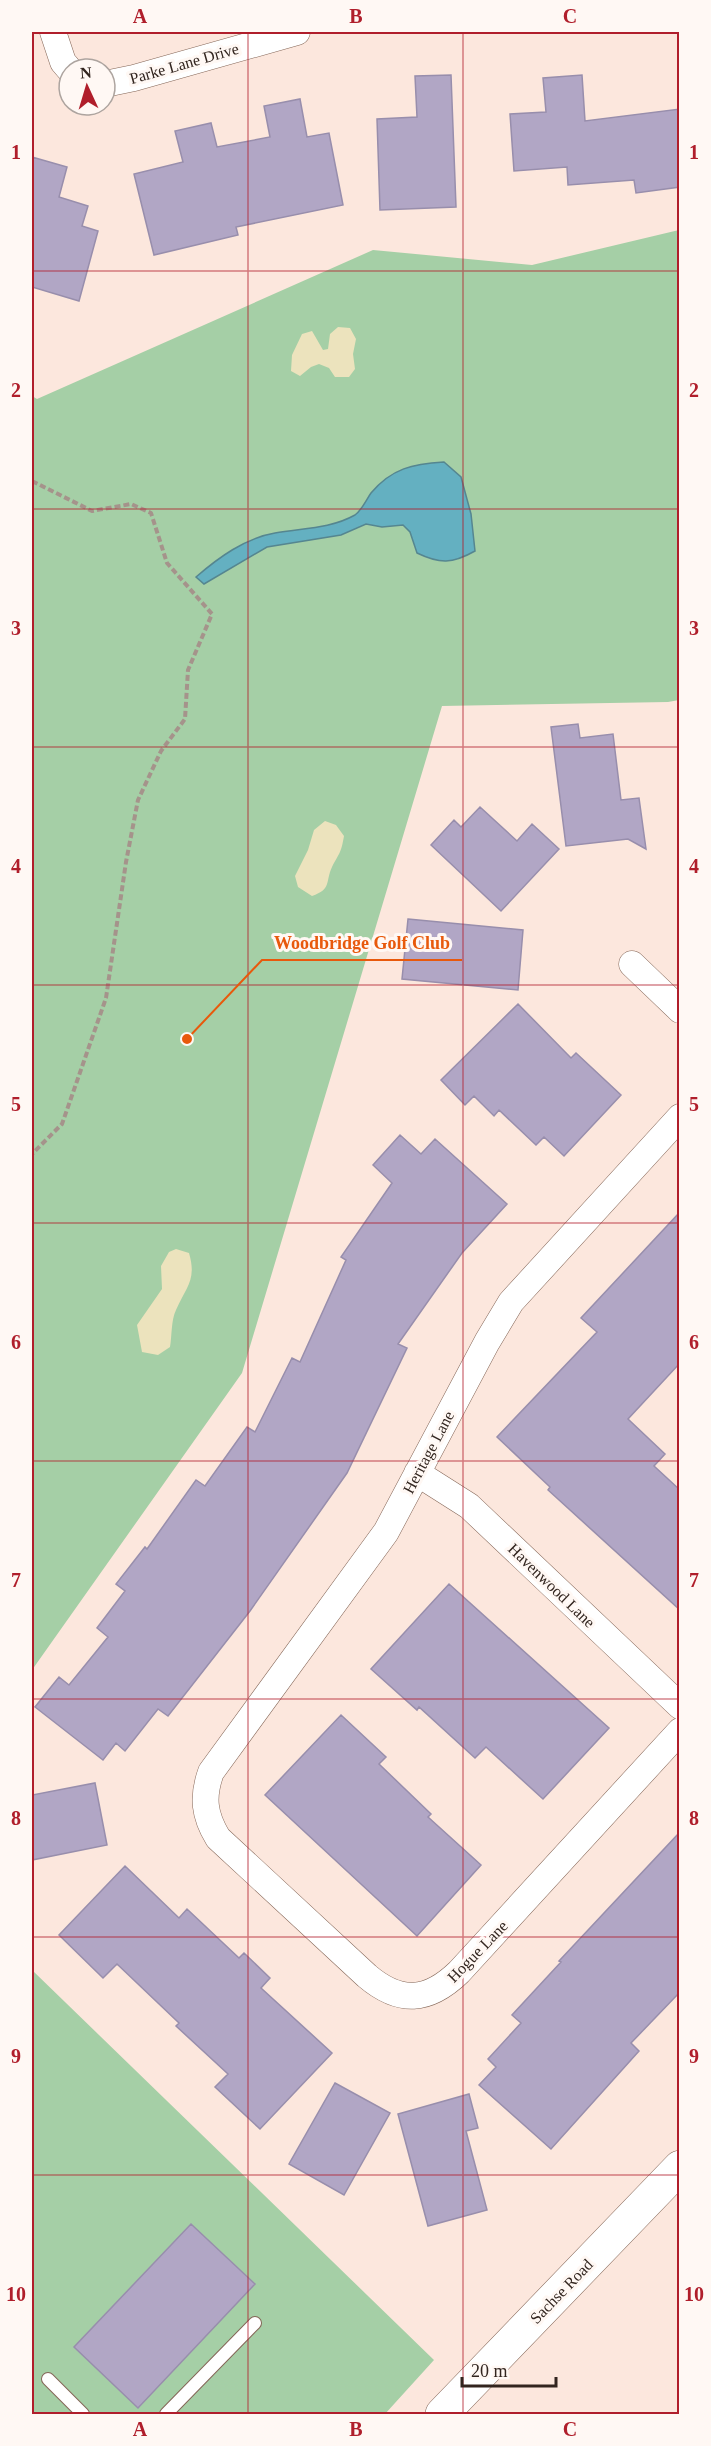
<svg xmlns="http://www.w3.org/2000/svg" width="711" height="2446" font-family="Georgia,serif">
<rect width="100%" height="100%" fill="#fce7dd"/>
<!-- green -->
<path fill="#a5cfa6" d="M 679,230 L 679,700 L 668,702 L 442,706 L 242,1373 L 32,1670 L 32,396 L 37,399 L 373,250 L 532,265 Z
M 32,1970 L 434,2360 L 385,2414 L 32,2414 Z"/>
<!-- sand -->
<path fill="#ece3bd" d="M 338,327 L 350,328 L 356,339 L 353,354 L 355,369 L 349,377 L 335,377 L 329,368 L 319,364 L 311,367 L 300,376 L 291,371 L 292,355 L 302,334 L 312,331 L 323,350 L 328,349 L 330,334 Z
M 325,821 L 336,825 L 344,836 C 341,853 340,852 332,867 C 325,882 332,889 312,896 L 298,887 L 295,876 L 308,850 L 314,830 Z
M 176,1249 L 189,1253 C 197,1280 186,1287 176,1310 C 171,1320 172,1336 170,1347 L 158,1355 L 142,1352 L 137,1325 L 162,1289 L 161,1266 L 169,1252 Z"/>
<!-- water -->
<path fill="#64b0c1" stroke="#558690" stroke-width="1.5" d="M 444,462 L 461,477 L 471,514 L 475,551 C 452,564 440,564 417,553 L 410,532 L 403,525 L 382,527 L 366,524 L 341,535 L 267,547 L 204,584 L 196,577 C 218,558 245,538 275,533 C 302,528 330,529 355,515 C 362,510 366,500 371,493 C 392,468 413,464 444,462 Z"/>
<!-- building -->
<path fill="#b1a6c5" stroke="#988eac" stroke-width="1.5" d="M 451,75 L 456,207 L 380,210 L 377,119 L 417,117 L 415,76 Z
M 582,75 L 585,121 L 680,109 L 680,187 L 636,193 L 634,180 L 568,185 L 567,167 L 514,171 L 510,114 L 546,112 L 543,78 Z
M 300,99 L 307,137 L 329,133 L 343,205 L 236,227 L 238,235 L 154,255 L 134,174 L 183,162 L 175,131 L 211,123 L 217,147 L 270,137 L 264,106 Z
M 32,157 L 67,167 L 59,197 L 88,206 L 82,226 L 98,231 L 79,301 L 32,287 Z
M 578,724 L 580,738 L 613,734 L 621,800 L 639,798 L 646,849 L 628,839 L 566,846 L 551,727 Z
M 480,807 L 517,841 L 532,824 L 559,849 L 501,911 L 431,845 L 454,820 L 461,827 Z
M 408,919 L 523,930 L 518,990 L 402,979 Z
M 518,1004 L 571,1058 L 576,1053 L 621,1095 L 564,1156 L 544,1137 L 536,1145 L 499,1110 L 494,1116 L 474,1096 L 465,1105 L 441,1080 Z
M 400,1135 L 421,1154 L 435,1139 L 507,1204 L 462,1253 L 398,1344 L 407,1348 L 347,1473 L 250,1611 L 168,1716 L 158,1709 L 125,1751 L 116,1743 L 103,1760 L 35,1707 L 59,1677 L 69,1685 L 108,1637 L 97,1628 L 125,1591 L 116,1584 L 145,1547 L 147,1549 L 196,1480 L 205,1486 L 247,1427 L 255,1432 L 292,1358 L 300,1362 L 346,1260 L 341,1257 L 392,1183 L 373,1165 Z
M 680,1212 L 680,1363 L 628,1419 L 665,1454 L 654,1466 L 680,1490 L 680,1610 L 548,1490 L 550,1487 L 497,1437 L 597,1332 L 581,1318 Z
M 449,1584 L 609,1728 L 543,1799 L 486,1747 L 475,1758 L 419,1707 L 417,1710 L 371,1669 Z
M 341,1715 L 386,1757 L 379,1764 L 431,1814 L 428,1817 L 481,1865 L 417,1936 L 265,1795 Z
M 95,1783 L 107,1845 L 32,1860 L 32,1795 Z
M 680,1832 L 680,1992 L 631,2043 L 639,2051 L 551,2149 L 479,2085 L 496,2067 L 488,2059 L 521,2023 L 512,2015 L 561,1962 L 559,1961 Z
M 125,1866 L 179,1918 L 187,1909 L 239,1958 L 244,1953 L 270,1978 L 261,1988 L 332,2053 L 260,2129 L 215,2087 L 228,2074 L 176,2026 L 179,2023 L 117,1964 L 103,1978 L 59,1935 Z
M 335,2083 L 390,2113 L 344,2195 L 289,2164 Z
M 469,2094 L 478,2128 L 466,2131 L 487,2210 L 428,2226 L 398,2114 Z
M 191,2224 L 255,2284 L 138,2408 L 74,2347 Z"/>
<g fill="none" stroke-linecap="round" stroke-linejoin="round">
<defs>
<path id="lane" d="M 48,2379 L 83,2414
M 166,2414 L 255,2323"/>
<path id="street" d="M 53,32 L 63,62 L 69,69
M 105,84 L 134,78 L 297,32
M 632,964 L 680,1010
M 680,1117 L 511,1302 L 487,1342 L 386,1532 L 211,1772 C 202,1797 204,1815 218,1838 L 367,1976 C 400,2004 428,2002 459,1972 L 680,1731
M 417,1473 L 469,1506 L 680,1706"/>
<path id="secondary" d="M 442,2414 L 680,2167"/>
</defs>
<!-- lane casing -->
<use href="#lane" stroke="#846657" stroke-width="14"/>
<!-- street casing -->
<use href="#street" stroke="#846657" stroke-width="27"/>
<!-- secondary casing -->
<use href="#secondary" stroke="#846657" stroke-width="34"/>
<!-- path -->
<path stroke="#a5938b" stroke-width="4" stroke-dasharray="6 3" stroke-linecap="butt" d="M 32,481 L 92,511 L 131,504 L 151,513 L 167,563 L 212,614 L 188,670 L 185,719 L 161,751 L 138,800 L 126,862 L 106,998 L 62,1124 L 32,1154"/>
<!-- lane -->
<use href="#lane" stroke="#fff" stroke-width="12"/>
<!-- street -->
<use href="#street" stroke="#fff" stroke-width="26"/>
<!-- secondary -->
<use href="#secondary" stroke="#fff" stroke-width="33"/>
</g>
<!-- grid -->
<path fill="none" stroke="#b01e2b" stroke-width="1.5" stroke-opacity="0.55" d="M 248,32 L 248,2414M 463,32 L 463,2414M 32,271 L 680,271M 32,509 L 680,509M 32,747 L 680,747M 32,985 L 680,985M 32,1223 L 680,1223M 32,1461 L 680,1461M 32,1699 L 680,1699M 32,1937 L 680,1937M 32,2175 L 680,2175"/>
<g text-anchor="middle" stroke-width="6" stroke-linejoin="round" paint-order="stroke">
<!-- street labels -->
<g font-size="16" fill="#32251f" stroke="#fff8f4">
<text transform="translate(184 63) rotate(-16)" y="6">Parke Lane Drive</text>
<text transform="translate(428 1452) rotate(-62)" y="6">Heritage Lane</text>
<text transform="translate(552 1585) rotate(44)" y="6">Havenwood Lane</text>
<text transform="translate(477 1951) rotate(-46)" y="6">Hogue Lane</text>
<text transform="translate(561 2291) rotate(-46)" y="6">Sachse Road</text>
</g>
</g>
<!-- callouts -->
<path fill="none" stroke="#e8590c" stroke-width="2" d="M187 1039L262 960H462"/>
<circle fill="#e8590c" stroke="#fff8f4" stroke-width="2" cx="187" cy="1039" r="6"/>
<g font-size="18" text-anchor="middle" font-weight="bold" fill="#e8590c" stroke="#fff8f4" stroke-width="6" stroke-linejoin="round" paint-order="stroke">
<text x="362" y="949">Woodbridge Golf Club</text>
</g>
<!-- border -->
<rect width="711" height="2446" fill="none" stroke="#fff8f4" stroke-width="66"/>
<!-- north arrow -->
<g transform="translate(87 87) rotate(356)"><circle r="28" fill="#fff8f4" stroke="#ada49f" stroke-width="1.5"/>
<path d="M0-4.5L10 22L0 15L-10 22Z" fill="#b01e2b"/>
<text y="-9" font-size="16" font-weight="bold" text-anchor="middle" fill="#32251f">N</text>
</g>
<!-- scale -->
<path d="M462 2377v9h94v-9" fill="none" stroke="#32251f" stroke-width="3"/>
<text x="471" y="2377" font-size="18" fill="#32251f" stroke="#fff8f4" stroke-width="4.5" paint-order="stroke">20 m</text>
<rect x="33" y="33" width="645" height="2380" fill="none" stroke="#b01e2b" stroke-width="2"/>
<g font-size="20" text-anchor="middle" font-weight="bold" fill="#b01e2b">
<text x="140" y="23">A</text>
<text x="356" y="23">B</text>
<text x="570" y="23">C</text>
<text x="16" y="159">1</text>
<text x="694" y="159">1</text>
<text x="16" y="397">2</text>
<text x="694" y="397">2</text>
<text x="16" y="635">3</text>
<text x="694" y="635">3</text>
<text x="16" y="873">4</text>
<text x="694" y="873">4</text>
<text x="16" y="1111">5</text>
<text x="694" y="1111">5</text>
<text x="16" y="1349">6</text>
<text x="694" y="1349">6</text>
<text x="16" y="1587">7</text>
<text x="694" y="1587">7</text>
<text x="16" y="1825">8</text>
<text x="694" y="1825">8</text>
<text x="16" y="2063">9</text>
<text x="694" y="2063">9</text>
<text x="16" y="2301">10</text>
<text x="694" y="2301">10</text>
<text x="140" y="2436">A</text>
<text x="356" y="2436">B</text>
<text x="570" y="2436">C</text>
</g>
</svg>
